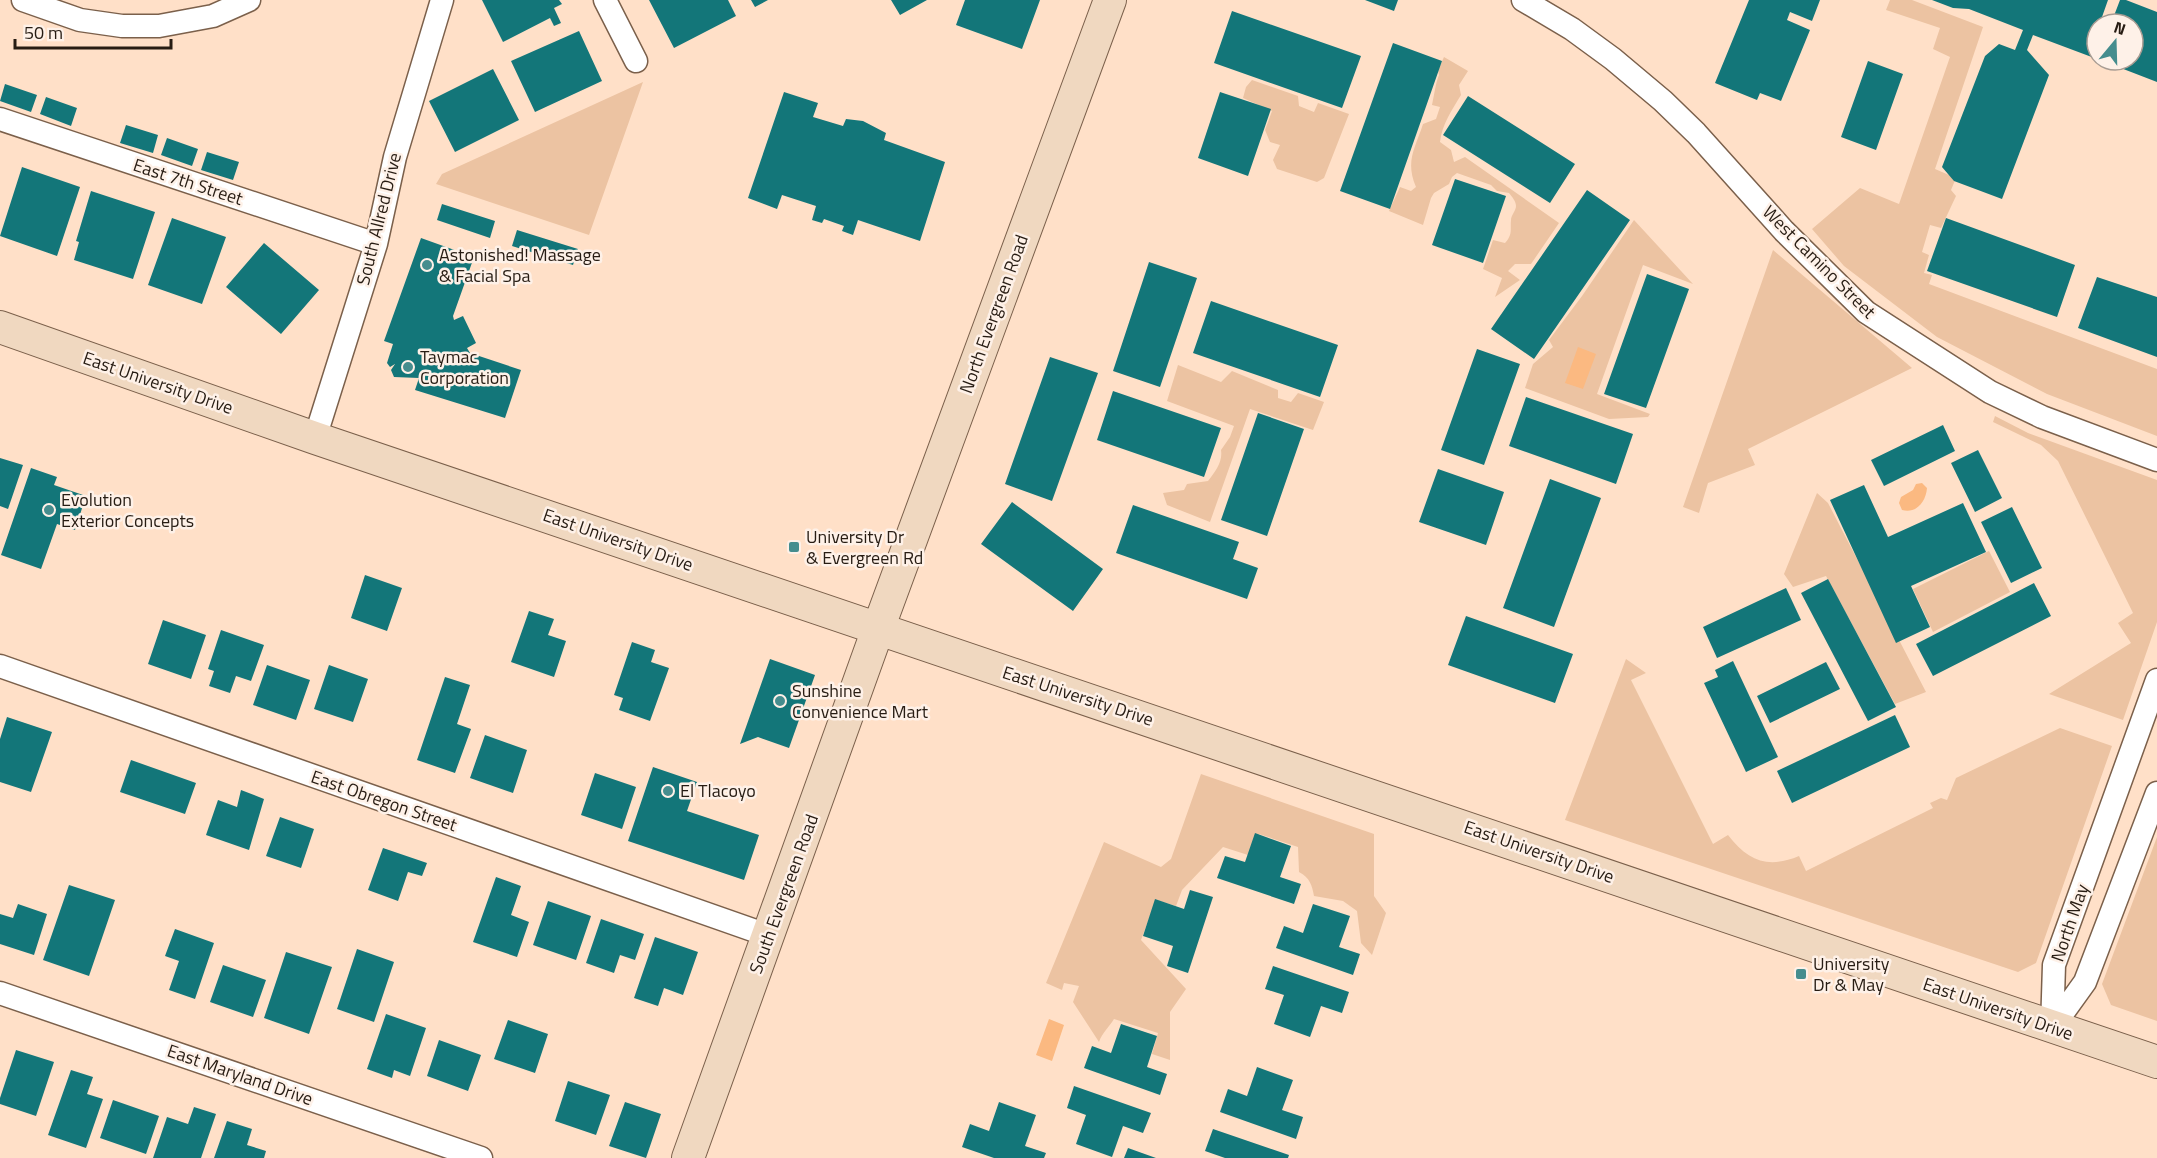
<svg xmlns="http://www.w3.org/2000/svg" width="2157" height="1158" font-family="'Titillium Web',sans-serif">
<rect width="100%" height="100%" fill="#ffe0c8"/>
<!-- green -->
<path fill="#ecc3a2" d="M 1890,0 L 1912,0 L 1983,27 L 1935,169 L 1956,178 L 1951,190 L 1956,196 L 1941,228 L 1930,225 L 1922,252 L 1929,255 L 1924,273 L 1932,275 L 1929,284 L 2157,369 L 2157,436 L 2047,394 L 1937,337 L 1844,266 L 1812,229 L 1860,188 L 1899,204 L 1950,57 L 1933,49 L 1940,28 L 1886,10 Z
M 1444,57 L 1468,71 L 1459,85 L 1461,95 C 1452,110 1442,124 1440,142 L 1451,150 L 1454,162 L 1465,157 L 1559,223 L 1531,264 L 1515,264 L 1508,271 L 1520,280 L 1495,297 L 1502,278 L 1483,269 L 1493,240 L 1505,243 C 1513,234 1510,230 1511,220 C 1511,215 1516,211 1516,206 C 1516,201 1512,197 1509,193 L 1497,191 L 1491,185 L 1457,173 L 1452,177 L 1449,184 L 1434,193 L 1431,198 L 1423,225 L 1389,211 L 1400,187 L 1411,191 L 1416,187 C 1405,161 1415,149 1423,124 L 1436,119 L 1440,107 L 1432,105 C 1434,96 1436,81 1439,75 L 1438,70 Z
M 1252,80 L 1298,96 L 1299,106 L 1314,112 L 1318,103 L 1349,114 L 1324,178 L 1317,182 L 1277,169 L 1273,160 L 1280,145 L 1270,142 L 1265,130 L 1272,111 L 1243,98 L 1246,87 Z
M 643,82 L 589,235 L 436,184 L 442,174 Z
M 1634,220 L 1693,284 L 1643,265 L 1597,394 L 1650,414 L 1648,417 L 1609,419 L 1525,388 L 1533,364 L 1553,347 L 1549,340 L 1582,296 Z
M 1773,250 L 1912,368 L 1748,449 L 1755,465 L 1708,483 L 1699,513 L 1683,507 Z
M 1178,365 L 1221,382 L 1232,371 L 1278,390 L 1278,398 L 1291,402 L 1298,393 L 1324,402 L 1313,430 L 1250,409 L 1210,522 L 1167,505 L 1163,493 L 1184,490 L 1187,484 L 1208,481 C 1215,472 1223,462 1221,450 L 1230,437 L 1234,426 L 1167,401 Z
M 1995,416 L 2028,433 L 2157,480 L 2157,622 L 2123,720 L 2049,694 L 2131,643 L 2118,623 L 2133,613 L 2058,461 L 2041,445 L 1993,422 Z
M 1817,493 L 1828,503 L 1926,692 L 1895,704 L 1826,576 L 1793,587 L 1784,574 Z
M 1989,551 L 2010,592 L 1933,632 L 1913,589 Z
M 1626,659 L 1646,673 L 1631,680 L 1713,844 L 1728,835 C 1748,861 1768,869 1799,856 L 1806,871 L 1933,808 L 1930,803 L 1941,798 L 1947,800 L 1956,778 L 2060,728 L 2112,746 L 2036,963 L 2018,972 L 1565,820 Z
M 1201,774 L 1374,834 L 1374,896 L 1386,913 L 1372,955 L 1361,943 L 1357,911 L 1343,901 L 1314,896 C 1312,885 1310,878 1299,872 L 1298,847 L 1259,834 L 1248,855 L 1223,847 L 1182,890 L 1176,906 L 1156,900 L 1141,940 L 1186,989 L 1170,1012 L 1170,1060 L 1152,1054 L 1158,1033 L 1114,1019 C 1109,1027 1102,1033 1099,1042 L 1073,1002 L 1079,986 L 1064,983 L 1062,990 L 1046,983 L 1104,842 L 1161,867 L 1171,859 Z
M 2157,837 L 2157,1021 L 2111,1005 L 2102,984 Z"/>
<!-- water -->
<path fill="#fbb981" d="M 1578,347 L 1596,354 L 1583,389 L 1565,383 Z
M 1922,483 L 1927,488 C 1926,502 1916,514 1902,510 L 1899,503 L 1901,497 L 1913,490 L 1916,484 Z
M 1049,1019 L 1064,1025 L 1052,1061 L 1036,1055 Z"/>
<!-- building -->
<path fill="#137679" d="M 482,0 L 559,0 L 562,4 L 554,8 L 561,23 L 554,26 L 550,18 L 503,42 Z
M 649,0 L 728,0 L 736,16 L 674,48 Z
M 751,0 L 768,0 L 755,7 Z
M 891,0 L 927,0 L 900,15 Z
M 965,0 L 1040,0 L 1022,49 L 956,25 Z
M 1365,0 L 1398,0 L 1394,11 Z
M 1749,0 L 1820,0 L 1812,21 L 1790,12 L 1787,20 L 1810,30 L 1781,101 L 1760,93 L 1757,100 L 1715,83 Z
M 1932,0 L 2108,0 L 2102,17 L 2112,21 L 2120,0 L 2126,0 L 2157,12 L 2157,82 L 2100,60 L 2133,60 L 2133,24 L 2097,24 L 2097,59 L 2033,35 L 2027,50 L 2049,75 L 2002,199 L 1954,181 L 1942,167 L 1985,56 L 1999,44 L 2015,50 L 2023,30 L 1969,9 L 1953,8 Z
M 1232,11 L 1361,56 L 1342,108 L 1214,63 Z
M 579,31 L 602,81 L 535,112 L 511,61 Z
M 1393,43 L 1442,61 L 1390,209 L 1340,191 Z
M 1868,61 L 1903,74 L 1876,150 L 1841,137 Z
M 493,69 L 519,120 L 455,152 L 429,101 Z
M 5,84 L 37,95 L 31,112 L 0,101 Z
M 784,92 L 818,103 L 813,117 L 843,126 L 846,119 L 863,121 L 886,133 L 884,140 L 945,162 L 920,241 L 858,220 L 853,235 L 842,231 L 844,226 L 824,219 L 822,223 L 812,220 L 816,206 L 782,195 L 777,209 L 748,198 Z
M 1220,92 L 1271,109 L 1248,176 L 1198,158 Z
M 1468,96 L 1575,164 L 1550,203 L 1443,135 Z
M 46,97 L 77,108 L 71,126 L 40,114 Z
M 126,125 L 158,135 L 153,153 L 120,143 Z
M 167,138 L 198,149 L 192,166 L 161,155 Z
M 207,152 L 239,162 L 233,180 L 201,170 Z
M 22,167 L 80,187 L 57,256 L 0,236 Z
M 1455,179 L 1506,196 L 1483,263 L 1432,245 Z
M 1587,190 L 1630,220 L 1534,359 L 1491,329 Z
M 91,191 L 155,212 L 133,279 L 74,260 L 79,242 L 76,241 Z
M 442,204 L 495,221 L 490,238 L 437,220 Z
M 172,218 L 226,237 L 202,304 L 148,285 Z
M 1946,218 L 2075,265 L 2057,317 L 1927,271 Z
M 517,230 L 578,249 L 573,265 L 512,246 Z
M 421,238 L 474,257 L 453,316 L 454,320 L 463,316 L 476,343 L 467,348 L 470,353 L 521,370 L 505,418 L 415,390 L 419,378 L 394,377 L 391,370 L 395,364 L 390,367 L 387,363 L 393,344 L 384,341 Z
M 264,243 L 319,290 L 281,334 L 226,287 Z
M 1149,262 L 1197,278 L 1160,387 L 1113,371 Z
M 1647,274 L 1689,289 L 1646,408 L 1604,394 Z
M 2097,277 L 2157,297 L 2157,357 L 2078,328 Z
M 1211,301 L 1338,345 L 1320,397 L 1193,353 Z
M 1477,349 L 1520,364 L 1484,465 L 1441,450 Z
M 1050,357 L 1098,373 L 1052,501 L 1005,484 Z
M 1113,391 L 1221,428 L 1204,477 L 1097,440 Z
M 1526,397 L 1633,434 L 1616,484 L 1509,446 Z
M 1258,413 L 1304,429 L 1267,536 L 1221,520 Z
M 1943,425 L 1955,451 L 1884,486 L 1871,460 Z
M 1978,450 L 2002,498 L 1975,512 L 1951,463 Z
M 0,458 L 23,465 L 8,509 L 0,506 Z
M 31,468 L 57,477 L 54,485 L 86,496 L 75,530 L 57,524 L 41,569 L 1,555 Z
M 1438,469 L 1504,492 L 1486,545 L 1419,522 Z
M 1550,479 L 1601,498 L 1554,627 L 1503,608 Z
M 1864,485 L 1888,537 L 1963,503 L 1986,552 L 1911,586 L 1930,627 L 1896,643 L 1830,500 Z
M 1012,502 L 1103,569 L 1073,611 L 981,544 Z
M 1133,505 L 1239,542 L 1233,559 L 1258,568 L 1247,599 L 1116,553 Z
M 2012,507 L 2042,568 L 2011,583 L 1981,522 Z
M 365,575 L 402,588 L 387,631 L 351,618 Z
M 1828,579 L 1896,707 L 1868,721 L 1801,593 Z
M 2034,583 L 2051,616 L 1933,676 L 1916,644 Z
M 1786,588 L 1801,620 L 1717,658 L 1703,627 Z
M 529,611 L 554,619 L 548,635 L 566,641 L 554,677 L 511,662 Z
M 1466,616 L 1573,654 L 1555,703 L 1448,665 Z
M 163,620 L 206,635 L 191,679 L 148,664 Z
M 221,630 L 264,645 L 251,681 L 236,676 L 230,693 L 209,686 L 214,671 L 208,669 Z
M 632,642 L 655,650 L 651,662 L 669,668 L 650,721 L 619,710 L 623,698 L 614,695 Z
M 770,659 L 815,675 L 789,748 L 758,737 L 740,744 Z
M 1733,661 L 1778,757 L 1746,772 L 1704,683 L 1718,677 L 1715,670 Z
M 1826,662 L 1840,689 L 1770,723 L 1757,696 Z
M 267,665 L 310,680 L 296,720 L 253,705 Z
M 329,665 L 368,679 L 353,722 L 314,709 Z
M 445,677 L 470,685 L 457,724 L 471,729 L 455,773 L 417,760 Z
M 1895,715 L 1910,747 L 1792,803 L 1777,771 Z
M 7,717 L 52,732 L 31,792 L 0,782 L 0,739 Z
M 485,735 L 527,750 L 513,793 L 470,778 Z
M 131,760 L 196,783 L 185,814 L 120,792 Z
M 653,767 L 697,782 L 687,811 L 759,835 L 744,880 L 628,841 Z
M 595,773 L 636,787 L 622,829 L 581,815 Z
M 241,790 L 264,799 L 249,850 L 206,835 L 218,800 L 237,807 Z
M 280,817 L 314,829 L 301,868 L 266,856 Z
M 1255,833 L 1291,846 L 1280,877 L 1301,884 L 1294,904 L 1217,878 L 1225,856 L 1245,862 Z
M 383,848 L 427,863 L 422,876 L 408,872 L 398,901 L 368,890 Z
M 496,877 L 521,886 L 511,915 L 529,922 L 517,957 L 473,942 Z
M 69,885 L 115,900 L 89,976 L 43,960 Z
M 1190,890 L 1213,897 L 1188,973 L 1167,966 L 1173,946 L 1143,936 L 1155,899 L 1184,909 Z
M 548,901 L 591,916 L 576,960 L 533,945 Z
M 18,904 L 47,914 L 34,955 L 0,944 L 0,914 L 13,918 Z
M 1313,904 L 1350,916 L 1339,947 L 1360,954 L 1353,975 L 1276,948 L 1284,926 L 1303,933 Z
M 601,919 L 644,934 L 635,960 L 620,955 L 614,973 L 586,963 Z
M 175,929 L 214,943 L 195,999 L 169,990 L 179,961 L 165,956 Z
M 655,937 L 698,952 L 683,995 L 664,988 L 658,1006 L 634,998 Z
M 357,949 L 394,962 L 374,1022 L 337,1009 Z
M 286,952 L 332,967 L 309,1034 L 264,1018 Z
M 223,965 L 266,980 L 253,1017 L 210,1002 Z
M 1273,966 L 1349,992 L 1342,1013 L 1321,1006 L 1310,1037 L 1274,1024 L 1284,995 L 1265,989 Z
M 386,1014 L 426,1028 L 410,1076 L 394,1070 L 392,1078 L 367,1069 Z
M 508,1020 L 548,1034 L 535,1073 L 494,1059 Z
M 1121,1024 L 1157,1036 L 1147,1067 L 1167,1074 L 1160,1095 L 1084,1068 L 1092,1046 L 1111,1053 Z
M 439,1040 L 481,1055 L 468,1091 L 427,1076 Z
M 16,1050 L 54,1062 L 36,1116 L 0,1104 L 0,1098 Z
M 1257,1067 L 1293,1080 L 1282,1110 L 1303,1117 L 1296,1139 L 1220,1112 L 1228,1089 L 1247,1096 Z
M 71,1070 L 93,1077 L 87,1094 L 103,1099 L 86,1148 L 48,1135 Z
M 568,1081 L 610,1095 L 596,1135 L 555,1121 Z
M 1074,1086 L 1151,1113 L 1143,1133 L 1123,1126 L 1112,1157 L 1076,1144 L 1086,1115 L 1067,1108 Z
M 113,1100 L 159,1116 L 146,1154 L 100,1138 Z
M 625,1102 L 661,1114 L 646,1158 L 609,1146 Z
M 999,1102 L 1036,1115 L 1025,1146 L 1046,1153 L 1044,1158 L 994,1158 L 962,1147 L 970,1124 L 989,1131 Z
M 194,1107 L 216,1114 L 201,1158 L 153,1158 L 167,1117 L 188,1124 Z
M 227,1121 L 252,1129 L 247,1145 L 266,1151 L 264,1158 L 214,1158 Z
M 1213,1129 L 1289,1155 L 1288,1158 L 1225,1158 L 1205,1151 Z
M 1128,1148 L 1156,1158 L 1124,1158 Z"/>
<g fill="none" stroke-linecap="round" stroke-linejoin="round">
<defs>
<path id="street" d="M 23,0 L 80,20 L 122,26 L 159,26 L 213,16 L 249,0
M 605,0 L 636,61
M 1523,0 L 1572,29 L 1613,59 L 1663,101 L 1696,133 L 1784,231 L 1866,312 L 1990,392 L 2042,417 L 2157,460
M 0,119 L 376,244
M 315,438 L 376,244 L 395,157 L 442,0
M 0,666 L 767,935
M 0,993 L 481,1158
M 2052,1028 L 2054,965 L 2157,680
M 2052,1028 L 2085,982 L 2157,793"/>
<path id="secondary" d="M 0,327 L 315,438 L 2157,1062
M 688,1158 L 878,629 L 1110,0"/>
</defs>
<!-- street casing -->
<use href="#street" stroke="#7b604b" stroke-width="25"/>
<!-- secondary casing -->
<use href="#secondary" stroke="#7b604b" stroke-width="34"/>
<!-- street -->
<use href="#street" stroke="#fff" stroke-width="22"/>
<!-- secondary -->
<use href="#secondary" stroke="#f0d8c0" stroke-width="32"/>
</g>
<!-- markers -->
<g fill="#458d8e" stroke="#fef1e8" stroke-width="2">
<circle cx="427" cy="265" r="6"/>
<circle cx="408" cy="367" r="6"/>
<circle cx="49" cy="510" r="6"/>
<rect x="788" y="541" width="12" height="12" rx="3"/>
<circle cx="780" cy="701" r="6"/>
<circle cx="668" cy="791" r="6"/>
<rect x="1795" y="968" width="12" height="12" rx="3"/>
</g>
<g text-anchor="middle" stroke-width="5" stroke-linejoin="round" paint-order="stroke">
<!-- street labels -->
<g font-size="18" fill="#271c13" stroke="#fef1e8">
<text transform="translate(188 182) rotate(18)" y="6">East 7th Street</text>
<text transform="translate(379 219) rotate(-76)" y="6">South Allred Drive</text>
<text transform="translate(1819 262) rotate(45)" y="6">West Camino Street</text>
<text transform="translate(994 314) rotate(-70)" y="6">North Evergreen Road</text>
<text transform="translate(158 383) rotate(19)" y="6">East University Drive</text>
<text transform="translate(618 540) rotate(19)" y="6">East University Drive</text>
<text transform="translate(1078 696) rotate(18)" y="6">East University Drive</text>
<text transform="translate(384 801) rotate(19)" y="6">East Obregon Street</text>
<text transform="translate(1539 852) rotate(19)" y="6">East University Drive</text>
<text transform="translate(784 894) rotate(-70)" y="6">South Evergreen Road</text>
<text transform="translate(2070 923) rotate(-71)" y="6">North May</text>
<text transform="translate(1998 1009) rotate(19)" y="6">East University Drive</text>
<text transform="translate(240 1075) rotate(19)" y="6">East Maryland Drive</text>
</g>
<!-- poi labels -->
<g font-size="18" fill="#271c13" stroke="#fef1e8" text-anchor="start">
<text x="439" y="261">Astonished! Massage<tspan x="439" dy="21">&amp; Facial Spa</tspan></text>
<text x="420" y="363">Taymac<tspan x="420" dy="21">Corporation</tspan></text>
<text x="61" y="506">Evolution<tspan x="61" dy="21">Exterior Concepts</tspan></text>
<text x="806" y="543">University Dr<tspan x="806" dy="21">&amp; Evergreen Rd</tspan></text>
<text x="792" y="697">Sunshine<tspan x="792" dy="21">Convenience Mart</tspan></text>
<text x="680" y="797">El Tlacoyo</text>
<text x="1813" y="970">University<tspan x="1813" dy="21">Dr &amp; May</tspan></text>
</g>
</g>
<!-- north arrow -->
<g transform="translate(2115 42) rotate(19)"><circle r="28" fill="#fef1e8" stroke="#a89c93" stroke-width="1.5"/>
<path d="M0-4.5L10 22L0 15L-10 22Z" fill="#458d8e"/>
<text y="-9" font-size="16" font-weight="bold" text-anchor="middle" fill="#271c13">N</text>
</g>
<!-- scale -->
<path d="M15 39v9h156v-9" fill="none" stroke="#271c13" stroke-width="3"/>
<text x="24" y="39" font-size="18" fill="#271c13" stroke="#fef1e8" stroke-width="4.5" paint-order="stroke">50 m</text>
</svg>
